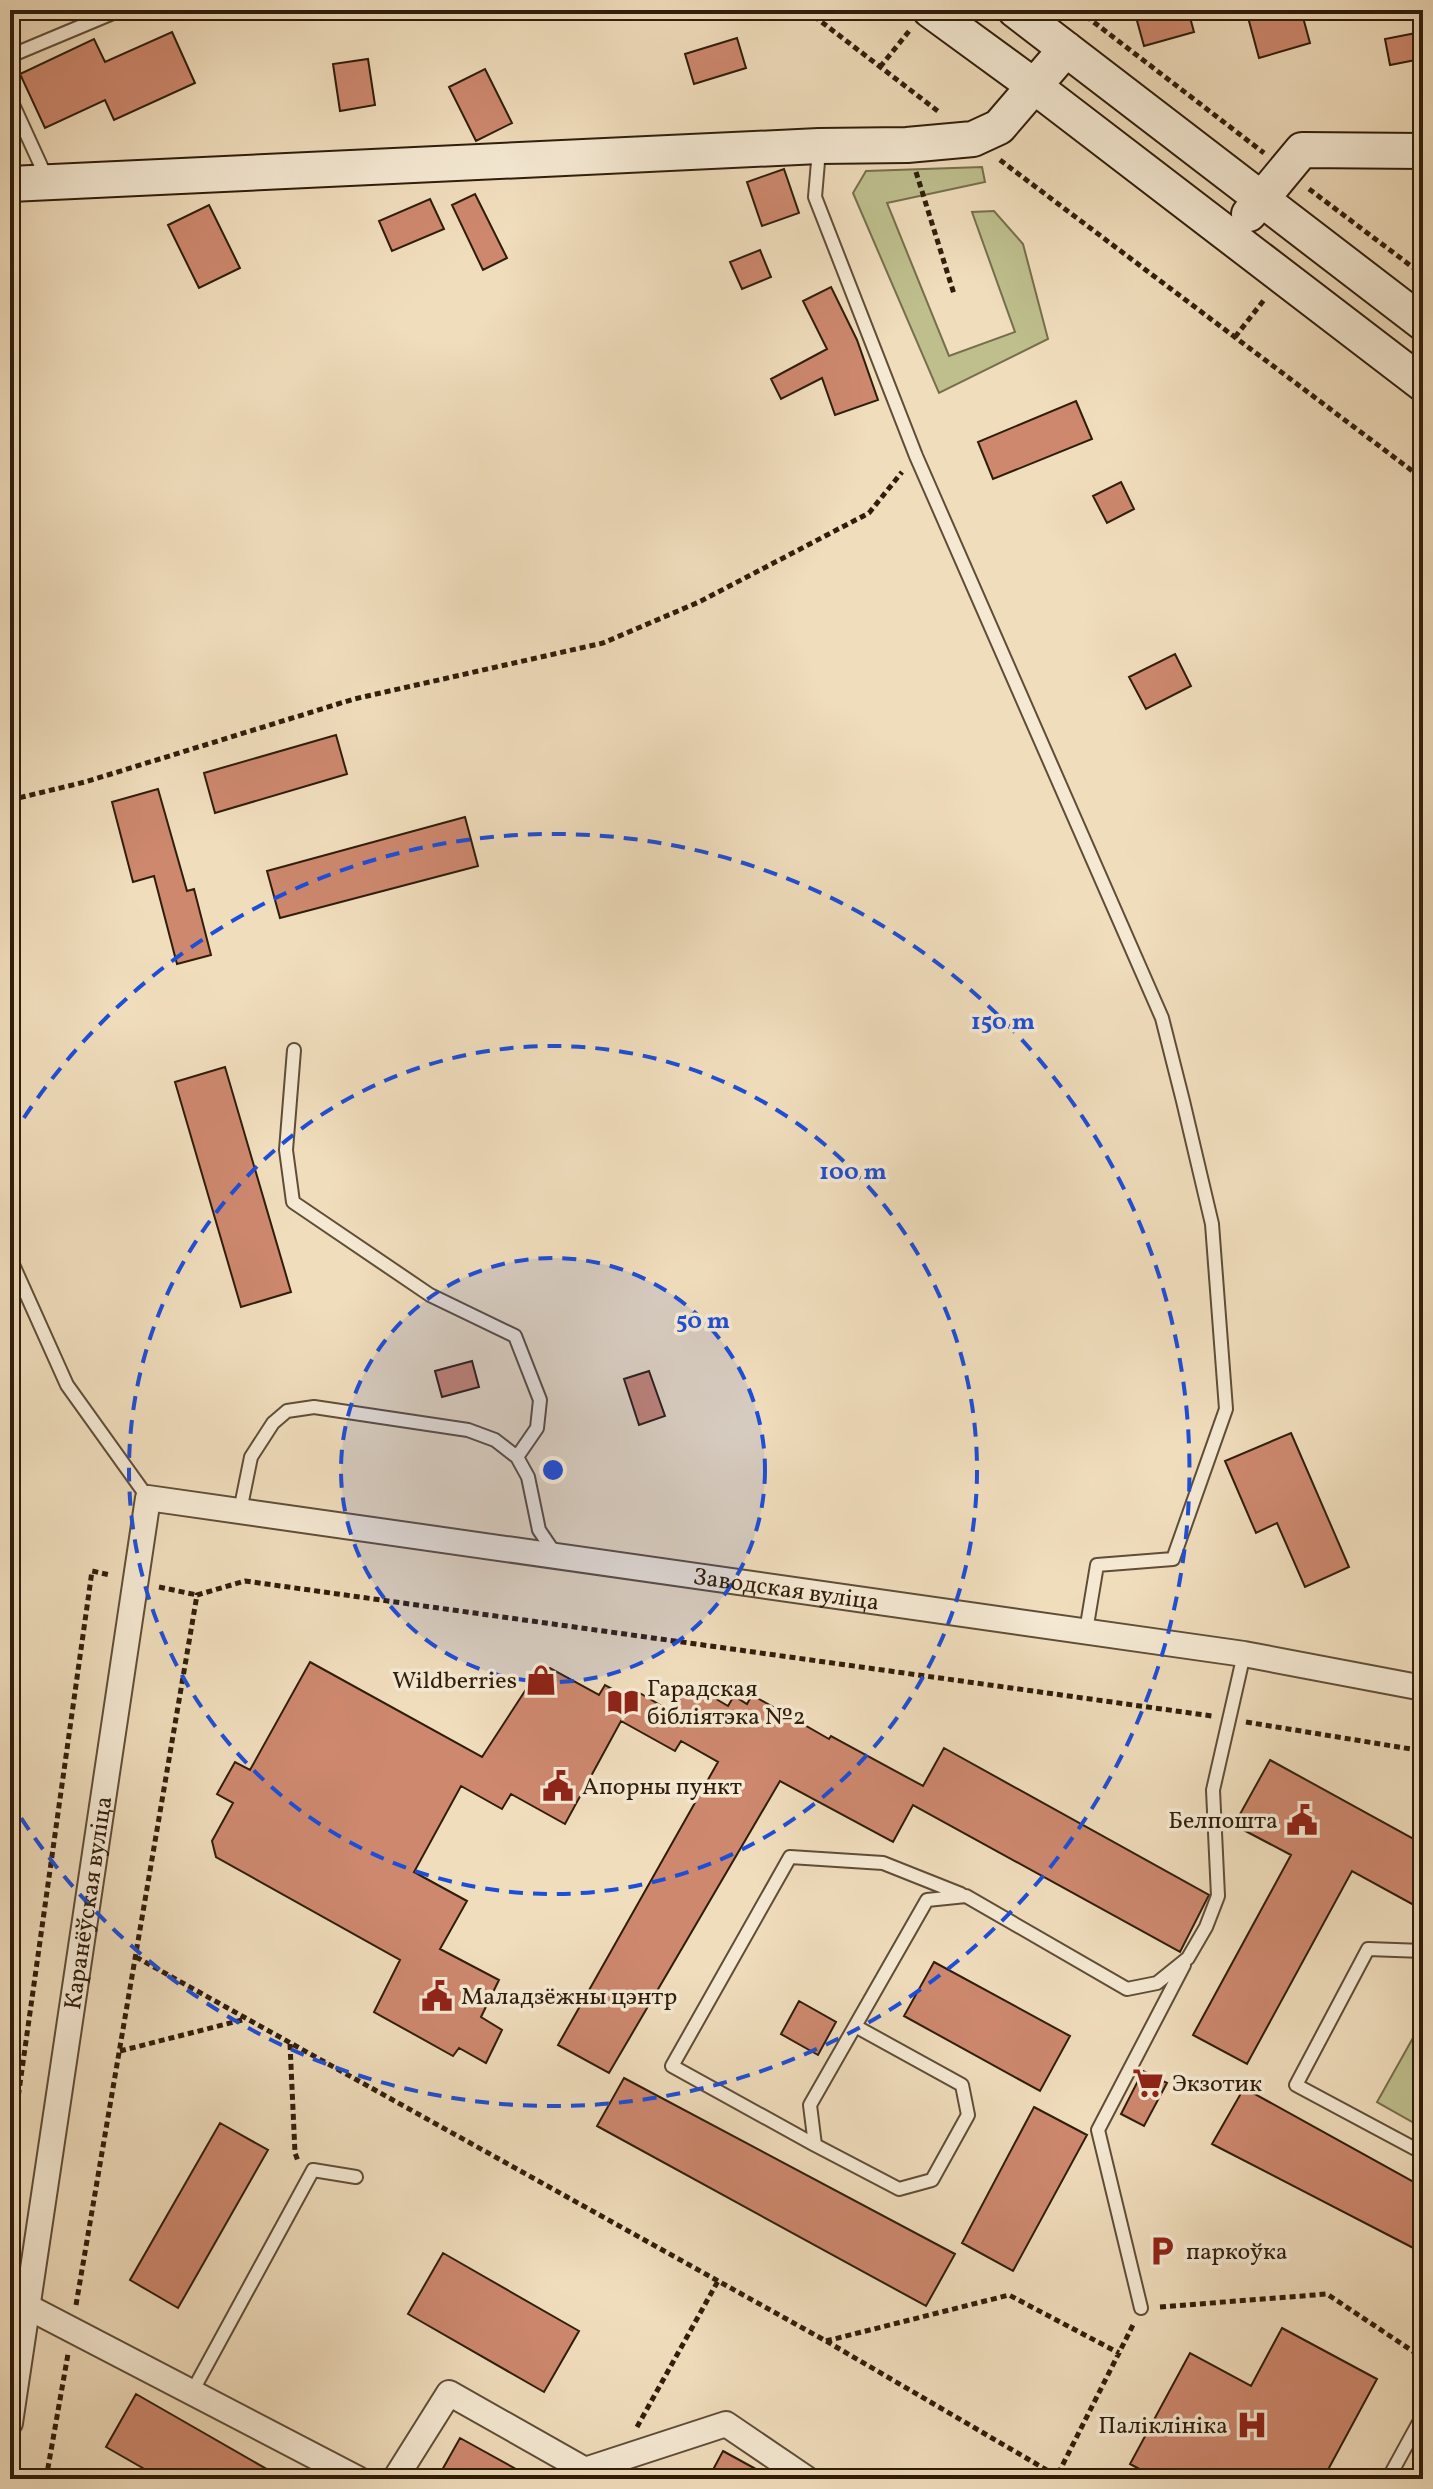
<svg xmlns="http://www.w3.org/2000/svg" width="1433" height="2489" font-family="Vollkorn,serif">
<rect width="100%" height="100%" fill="#f0ddbc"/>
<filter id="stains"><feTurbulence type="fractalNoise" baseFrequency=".0025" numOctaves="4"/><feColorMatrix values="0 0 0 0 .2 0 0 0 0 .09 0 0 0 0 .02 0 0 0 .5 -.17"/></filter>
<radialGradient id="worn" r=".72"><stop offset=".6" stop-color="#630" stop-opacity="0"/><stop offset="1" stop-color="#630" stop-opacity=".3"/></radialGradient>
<!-- green -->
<path fill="#bebf8d" stroke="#766e4c" stroke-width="2" d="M 982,167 L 985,182 L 887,203 L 949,356 L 1015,332 L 972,212 L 994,211 L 1023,244 L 1048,339 L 939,393 L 853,193 L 866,171 Z
M 1423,2020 L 1423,2128 L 1377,2102 Z"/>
<!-- building -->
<path fill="#cd886e" stroke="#2f1d0b" stroke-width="2" d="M 1134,10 L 1188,10 L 1194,32 L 1144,46 Z
M 1246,10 L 1301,10 L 1310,43 L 1259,58 Z
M 172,32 L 195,83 L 114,120 L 105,100 L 45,128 L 20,74 L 94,39 L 105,62 Z
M 1416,33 L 1421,59 L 1390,65 L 1385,39 Z
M 737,38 L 746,68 L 694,84 L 685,54 Z
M 368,59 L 375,105 L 340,111 L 333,64 Z
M 485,69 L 512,123 L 476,141 L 449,87 Z
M 784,169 L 799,213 L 762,226 L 747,182 Z
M 475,194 L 507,258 L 483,270 L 452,205 Z
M 430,199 L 444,229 L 392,251 L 379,221 Z
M 209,205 L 240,268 L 199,288 L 168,225 Z
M 760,250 L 771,277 L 742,289 L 730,262 Z
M 831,287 L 857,340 L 878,400 L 835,415 L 822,378 L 781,399 L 771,379 L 827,349 L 803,301 Z
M 1076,401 L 1092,439 L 993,479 L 978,442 Z
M 1121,482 L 1134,509 L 1107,523 L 1093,496 Z
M 1175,654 L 1191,686 L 1146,709 L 1129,677 Z
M 336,735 L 347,774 L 215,813 L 204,773 Z
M 158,789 L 187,891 L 194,889 L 211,955 L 177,964 L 154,876 L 133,882 L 112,802 Z
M 465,817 L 478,866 L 280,918 L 267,871 Z
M 225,1067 L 291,1292 L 241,1307 L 175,1082 Z
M 472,1361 L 479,1387 L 442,1397 L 435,1371 Z
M 649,1371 L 665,1416 L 639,1425 L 624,1379 Z
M 1291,1433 L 1349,1567 L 1305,1587 L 1277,1523 L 1256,1533 L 1225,1461 Z
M 310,1662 L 482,1757 L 536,1674 L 550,1668 L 599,1695 L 605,1685 L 633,1700 L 638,1692 L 672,1712 L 689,1683 L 728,1706 L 734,1696 L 747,1704 L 752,1695 L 829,1739 L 831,1736 L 923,1786 L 944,1748 L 1209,1895 L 1180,1952 L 913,1805 L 893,1842 L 780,1781 L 609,2073 L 558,2045 L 718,1762 L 681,1741 L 675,1751 L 621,1721 L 565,1824 L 511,1794 L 502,1809 L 461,1786 L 414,1872 L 467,1901 L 440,1949 L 499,1980 L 481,2017 L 502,2030 L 486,2063 L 459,2048 L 453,2056 L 374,2012 L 400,1960 L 216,1857 L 212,1841 L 233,1803 L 217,1794 L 235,1762 L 250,1770 Z
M 1270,1760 L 1423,1844 L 1423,1910 L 1352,1871 L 1247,2064 L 1193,2035 L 1291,1855 L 1234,1825 Z
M 934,1962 L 1070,2036 L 1040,2091 L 904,2016 Z
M 799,2001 L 836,2022 L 818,2055 L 781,2034 Z
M 1143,2071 L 1167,2083 L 1144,2126 L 1121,2114 Z
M 624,2078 L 955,2254 L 926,2306 L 597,2126 Z
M 1244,2088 L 1423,2187 L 1423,2253 L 1212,2144 Z
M 1034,2107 L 1087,2135 L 1013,2271 L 962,2243 Z
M 220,2123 L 268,2150 L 178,2308 L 130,2280 Z
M 443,2253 L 579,2331 L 544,2392 L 408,2314 Z
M 1282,2328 L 1377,2379 L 1323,2479 L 1158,2479 L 1130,2464 L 1190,2353 L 1251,2386 Z
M 136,2394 L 284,2479 L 162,2479 L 106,2447 Z
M 460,2438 L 534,2479 L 437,2479 Z
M 723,2451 L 774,2479 L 708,2479 Z"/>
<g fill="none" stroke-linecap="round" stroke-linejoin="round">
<defs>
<path id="lane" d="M 10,56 L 120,10
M 10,98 L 47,179
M 819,150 L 815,197 L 916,456 L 1162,1018 L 1183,1101 L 1212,1224 L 1226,1409 L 1173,1559 L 1097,1565 L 1086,1631
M 294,1050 L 286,1150 L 293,1202 L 430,1295 L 515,1336 L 540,1400 L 537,1428 L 517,1457
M 10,1258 L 67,1385 L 148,1498
M 240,1511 L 251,1457 L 273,1423 L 287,1411 L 314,1407 L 468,1430 L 495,1440 L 517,1457 L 528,1477 L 539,1530 L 556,1555
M 1423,1951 L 1368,1949 L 1296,2085 L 1423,2153
M 855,2026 L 962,2085 L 968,2115 L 932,2180 L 899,2189 L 815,2145 L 810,2105 L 927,1900 L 966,1896 L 1127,1989 L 1157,1983 L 1188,1958 L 1206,1927 L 1218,1896 L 1213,1790 L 1244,1654
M 815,2145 L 672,2066 L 790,1857 L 883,1863 L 961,1894
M 1141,2308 L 1098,2130 L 1184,1965
M 192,2392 L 313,2170 L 356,2177
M 1388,2479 L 1423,2415"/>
<g id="street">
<path d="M 28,2307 L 358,2479"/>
<path id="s1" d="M 10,2423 L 148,1498 L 1244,1654 L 1423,1688"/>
<path d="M 395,2479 L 449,2393 L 585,2470 L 726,2424 L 807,2479"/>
</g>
<path id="secondary" d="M 930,10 L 1034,86 L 1423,384
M 1015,10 L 1423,323
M 10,184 L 819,146 L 907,145 L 973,139 L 999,127 L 1066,49
M 1249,214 L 1302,150 L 1423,151"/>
</defs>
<!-- lane casing -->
<use href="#lane" stroke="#5f4d37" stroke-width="16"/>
<!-- street casing -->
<use href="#street" stroke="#5f4d37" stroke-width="28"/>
<!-- secondary casing -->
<use href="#secondary" stroke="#2f1d0b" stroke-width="38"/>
<!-- path -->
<path stroke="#2f1d0b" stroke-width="5" stroke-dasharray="6 4" stroke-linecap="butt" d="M 806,10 L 939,112
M 1078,10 L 1264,153
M 880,67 L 910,30
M 1000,160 L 1423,479
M 916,172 L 954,294
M 1309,189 L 1423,275
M 1235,337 L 1264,300
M 10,800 L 85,782 L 354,699 L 603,643 L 699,602 L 869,513 L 902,472
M 159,1587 L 197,1595
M 1246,1722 L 1423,1751
M 136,1957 L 826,2341 L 1057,2476 L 1133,2325
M 290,2044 L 295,2153 L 298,2161
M 120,2051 L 246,2019
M 10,2155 L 92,1571 L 110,1575
M 76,2305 L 197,1595 L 245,1581 L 1212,1716
M 1160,2307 L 1327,2294 L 1423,2358
M 826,2341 L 1009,2295 L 1119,2353
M 637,2427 L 718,2281
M 46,2479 L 68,2354"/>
<!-- lane -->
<use href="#lane" stroke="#f5e9d3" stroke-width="12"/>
<!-- street -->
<use href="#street" stroke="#f5e9d3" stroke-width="24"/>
<!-- secondary -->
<use href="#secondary" stroke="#f5e9d3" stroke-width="34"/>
</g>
<!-- distance rings -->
<circle cx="553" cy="1470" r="212" fill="#1d4ed8" fill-opacity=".12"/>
<g fill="none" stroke="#1d4ed8" stroke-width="4" stroke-dasharray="14 10">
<circle cx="553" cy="1470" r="212"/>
<circle cx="553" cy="1470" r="424"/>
<path d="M11 1138A636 636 0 1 1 11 1802"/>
</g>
<!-- icons -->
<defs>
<symbol id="shop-bare" viewBox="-9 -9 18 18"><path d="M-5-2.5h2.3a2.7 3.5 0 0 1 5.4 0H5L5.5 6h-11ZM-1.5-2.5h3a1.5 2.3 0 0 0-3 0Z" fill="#8f2418" stroke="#f5e9d3" stroke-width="2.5" paint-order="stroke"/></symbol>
<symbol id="library-bare" viewBox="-9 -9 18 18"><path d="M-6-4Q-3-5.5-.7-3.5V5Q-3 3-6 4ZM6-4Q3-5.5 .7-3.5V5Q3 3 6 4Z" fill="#8f2418" stroke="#f5e9d3" stroke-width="2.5" paint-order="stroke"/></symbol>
<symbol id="civic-bare" viewBox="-9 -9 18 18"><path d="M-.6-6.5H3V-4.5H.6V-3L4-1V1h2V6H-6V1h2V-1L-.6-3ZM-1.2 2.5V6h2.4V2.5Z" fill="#8f2418" stroke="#f5e9d3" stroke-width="2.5" paint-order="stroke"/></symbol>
<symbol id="supermarket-bare" viewBox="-9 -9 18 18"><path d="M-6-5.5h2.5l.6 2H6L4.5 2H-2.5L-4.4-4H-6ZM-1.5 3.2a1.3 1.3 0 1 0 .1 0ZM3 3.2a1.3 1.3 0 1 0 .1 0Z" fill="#8f2418" stroke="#f5e9d3" stroke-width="2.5" paint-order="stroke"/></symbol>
<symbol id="parking-bare" viewBox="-9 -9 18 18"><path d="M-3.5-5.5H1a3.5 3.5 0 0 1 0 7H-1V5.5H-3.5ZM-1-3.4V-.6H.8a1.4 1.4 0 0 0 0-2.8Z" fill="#8f2418" stroke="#f5e9d3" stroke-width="2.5" paint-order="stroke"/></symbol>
<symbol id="hospital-bare" viewBox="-9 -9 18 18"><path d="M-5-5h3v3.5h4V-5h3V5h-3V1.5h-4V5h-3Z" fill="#8f2418" stroke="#f5e9d3" stroke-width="2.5" paint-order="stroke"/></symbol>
</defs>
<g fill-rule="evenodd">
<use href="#shop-bare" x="519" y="1658" width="44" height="44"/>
<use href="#library-bare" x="601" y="1680" width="44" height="44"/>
<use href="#civic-bare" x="536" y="1764" width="44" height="44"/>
<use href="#civic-bare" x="1280" y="1798" width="44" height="44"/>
<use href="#civic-bare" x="415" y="1974" width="44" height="44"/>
<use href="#supermarket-bare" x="1126" y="2061" width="44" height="44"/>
<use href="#parking-bare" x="1140" y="2229" width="44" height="44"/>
<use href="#hospital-bare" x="1230" y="2403" width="44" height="44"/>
</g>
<g text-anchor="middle" stroke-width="7" stroke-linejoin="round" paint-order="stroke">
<!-- street labels -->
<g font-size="24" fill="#2f1d0b" stroke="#f5e9d3">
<text dy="8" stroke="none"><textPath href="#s1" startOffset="1580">Заводская вуліца</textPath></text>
<text dy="8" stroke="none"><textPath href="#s1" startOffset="526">Каранёўская вуліца</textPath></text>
</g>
<!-- poi labels -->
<g font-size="24" fill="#2f1d0b" stroke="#f5e9d3" text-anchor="start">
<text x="517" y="1688" text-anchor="end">Wildberries</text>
<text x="647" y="1696">Гарадская<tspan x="647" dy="28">бібліятэка №2</tspan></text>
<text x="582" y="1794">Апорны пункт</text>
<text x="1278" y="1828" text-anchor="end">Белпошта</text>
<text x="461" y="2004">Маладзёжны цэнтр</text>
<text x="1172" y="2091">Экзотик</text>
<text x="1186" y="2259">паркоўка</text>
<text x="1228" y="2433" text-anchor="end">Паліклініка</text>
</g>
</g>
<circle cx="553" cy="1470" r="12" fill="#1d4ed8" stroke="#f5e9d3" stroke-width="4"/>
<g font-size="24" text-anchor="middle" font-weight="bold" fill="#1d4ed8" stroke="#f5e9d3" stroke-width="7" stroke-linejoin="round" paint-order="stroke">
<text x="1003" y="1029">150 m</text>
<text x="853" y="1179">100 m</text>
<text x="703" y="1328">50 m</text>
</g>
<!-- margin -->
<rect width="1433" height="2489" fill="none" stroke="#f0ddbc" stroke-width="40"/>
<rect x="12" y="12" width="1409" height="2465" fill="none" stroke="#2f1d0b" stroke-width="4"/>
<rect x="20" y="20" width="1393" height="2449" fill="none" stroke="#2f1d0b" stroke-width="2"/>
<rect width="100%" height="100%" filter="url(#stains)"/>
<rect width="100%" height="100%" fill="url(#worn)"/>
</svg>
